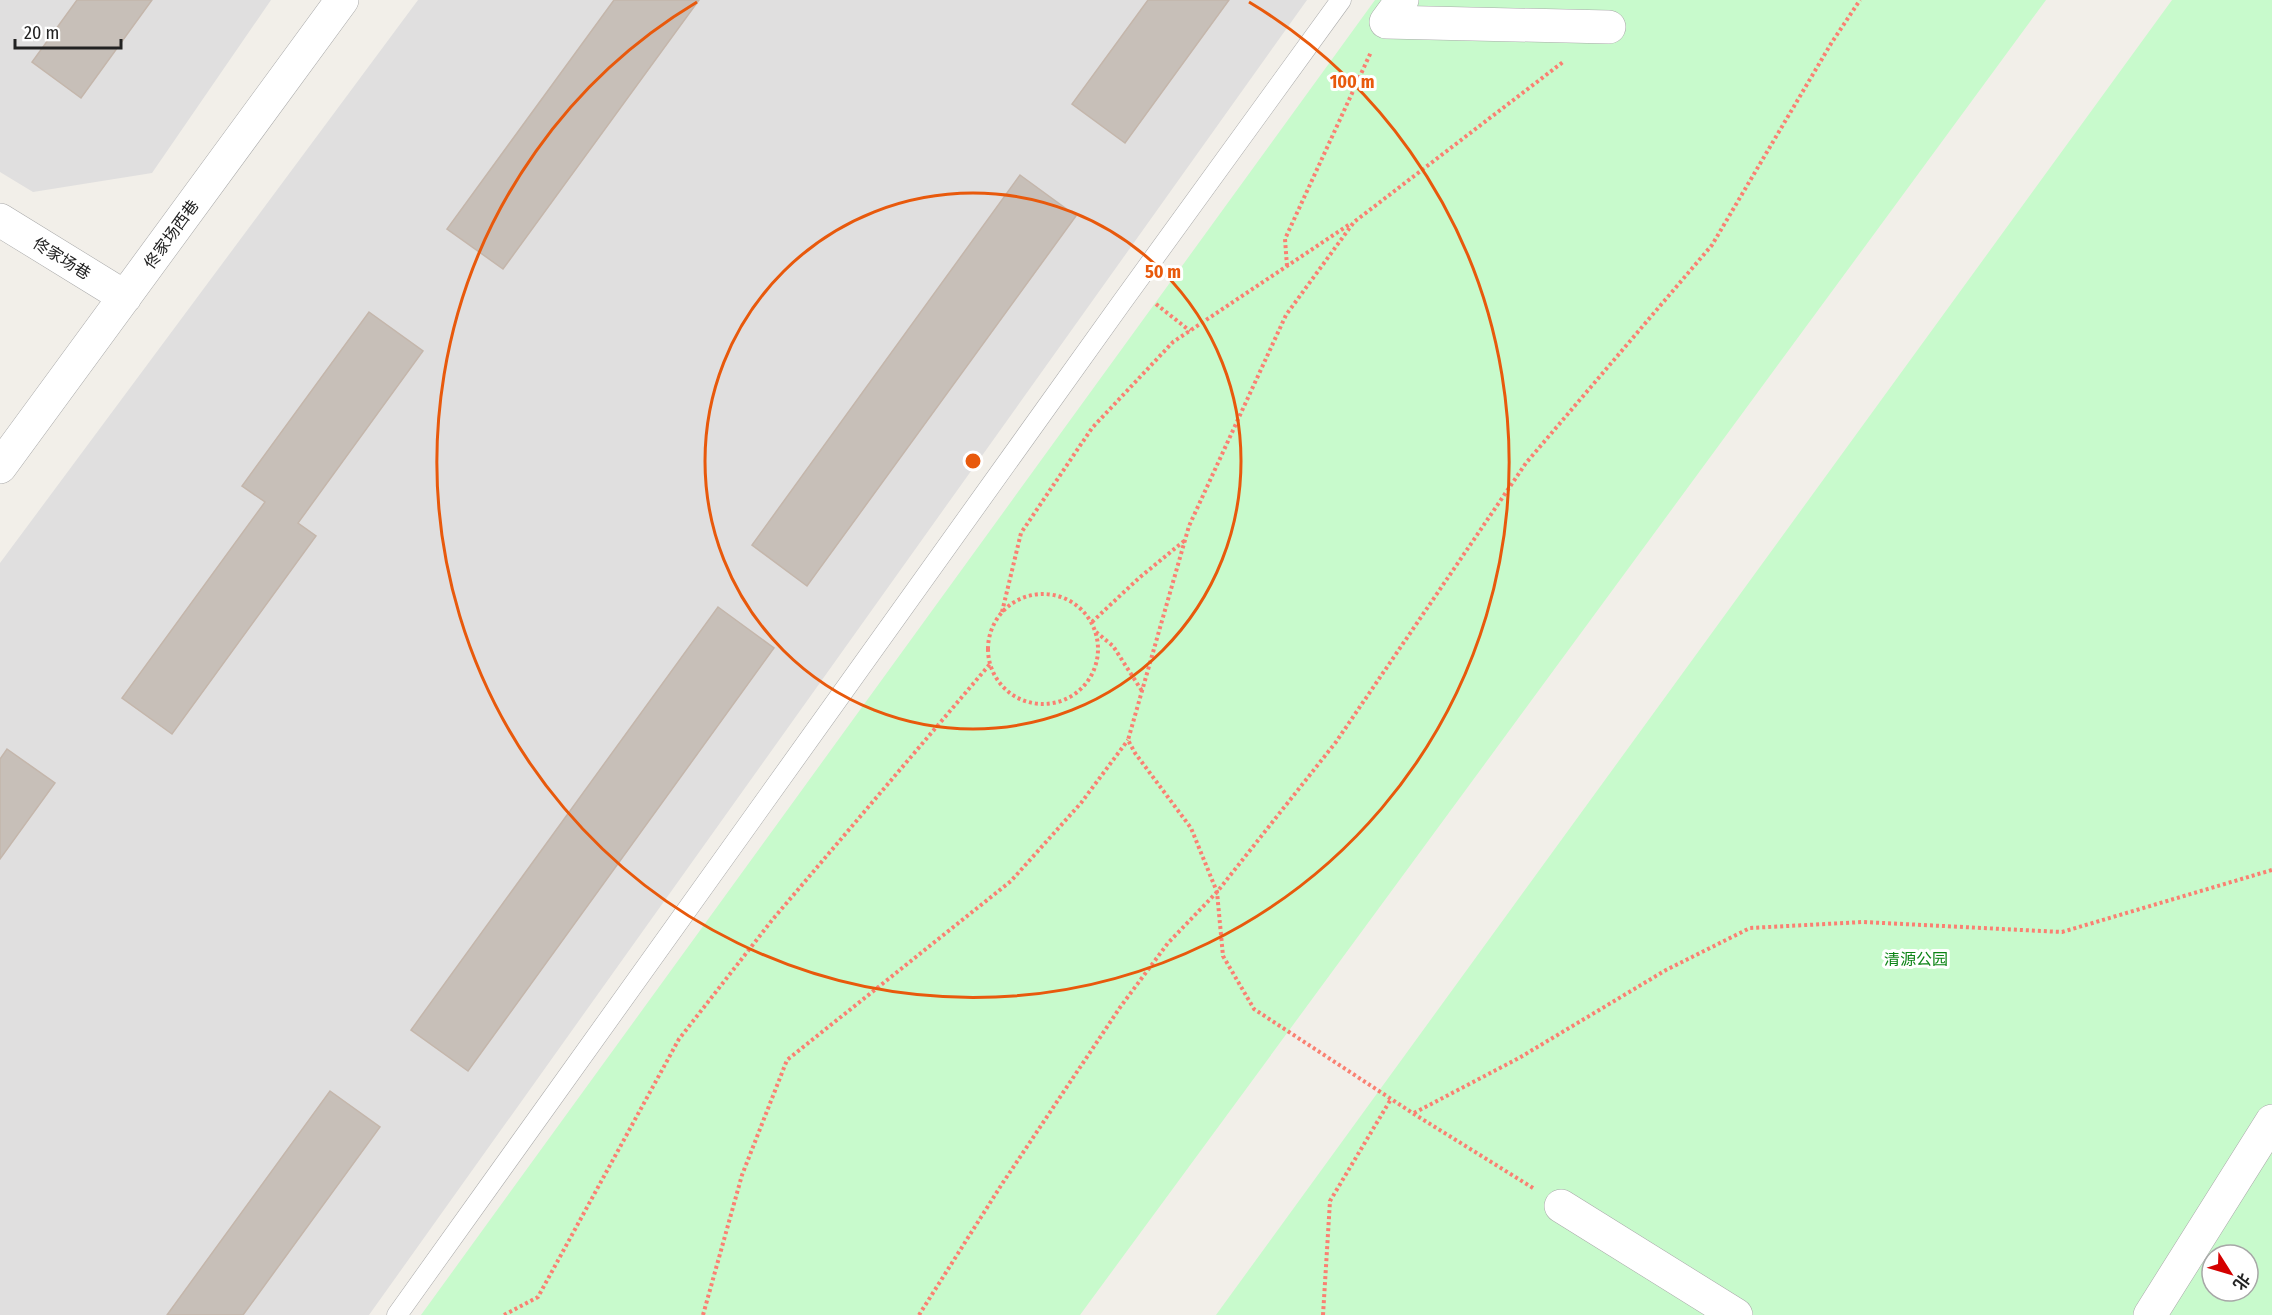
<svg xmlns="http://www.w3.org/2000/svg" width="2272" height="1315" font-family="'Fira Sans Condensed','Noto Sans SC',sans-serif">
<rect width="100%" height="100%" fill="#f2efe9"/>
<!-- residential -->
<path fill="#e0dfdf" d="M 0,0 L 271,0 L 152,173 L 33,192 L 0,172 Z
M 418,0 L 1307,0 L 369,1315 L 0,1315 L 0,563 Z"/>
<!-- park -->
<path fill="#c8facc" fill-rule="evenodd" d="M 1375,0 L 2046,0 L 1080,1315 L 421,1315 Z
M 2172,0 L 2272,0 L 2272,1315 L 1216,1315 ZM 2212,1255 L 2248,1255 L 2248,1291 L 2212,1291 Z"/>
<!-- building -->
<path fill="#c7bfb8" stroke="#c4b6ab" stroke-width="1.5" d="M 77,0 L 152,0 L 81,98 L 32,62 Z
M 614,0 L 699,0 L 503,269 L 447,229 Z
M 1148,0 L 1229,0 L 1125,143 L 1072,104 Z
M 1020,175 L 1076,216 L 807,586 L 752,545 Z
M 369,312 L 423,351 L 298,523 L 316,536 L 172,734 L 122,698 L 265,502 L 242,486 Z
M 718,607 L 774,648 L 468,1071 L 411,1030 Z
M 7,749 L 55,783 L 0,859 L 0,759 Z
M 330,1091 L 380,1127 L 243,1315 L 167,1315 Z"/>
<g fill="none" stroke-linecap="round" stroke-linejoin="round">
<defs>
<path id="service" d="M 397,1315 L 1122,302 L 1341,0"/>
<path id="minor" d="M 1402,0 L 1386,22 L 1609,27
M 1561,1206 L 1736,1315
M 2150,1315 L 2272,1121"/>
<path id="tertiary" d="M 0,220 L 125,297
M 0,467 L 342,0"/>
</defs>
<!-- service casing -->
<use href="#service" stroke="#a9a9a9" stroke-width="21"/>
<!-- minor casing -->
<use href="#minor" stroke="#a9a9a9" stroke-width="34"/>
<!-- tertiary casing -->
<use href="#tertiary" stroke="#a9a9a9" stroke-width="34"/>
<!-- path -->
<path stroke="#fa8072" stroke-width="4" stroke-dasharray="3 3" stroke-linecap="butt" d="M 1287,266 L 1285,239 L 1371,52
M 1156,304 L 1190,331
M988 649a55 55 0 1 1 110 0a55 55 0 1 1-110 0Z
M 1002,612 L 1021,533 L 1092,428 L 1173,342 L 1350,224
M 1092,622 L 1139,578 L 1184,541
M 1096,632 L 1113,646 L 1142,691
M 1414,1113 L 1519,1058 L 1666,970 L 1750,928 L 1863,922 L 2062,932 L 2272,870
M 1533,1188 L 1414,1114 L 1254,1009 L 1223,956 L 1217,892 L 1191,828 L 1135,753 L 1128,740 L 1189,526 L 1286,315 L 1354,222 L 1563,62
M 504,1315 L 538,1297 L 679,1039 L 773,919 L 990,664
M 703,1315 L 742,1175 L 787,1060 L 1011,881 L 1081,803 L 1128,740
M 919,1315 L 1002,1184 L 1121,1006 L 1168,943 L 1217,892 L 1336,742 L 1526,463 L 1712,245 L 1832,42 L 1860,0
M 1323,1315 L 1330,1201 L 1391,1099"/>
<!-- service -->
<use href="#service" stroke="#fff" stroke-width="20"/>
<!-- minor -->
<use href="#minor" stroke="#fff" stroke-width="33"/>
<!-- tertiary -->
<use href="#tertiary" stroke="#fff" stroke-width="33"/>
</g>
<!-- distance rings -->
<g fill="none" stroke="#e8590c" stroke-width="3">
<circle cx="973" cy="461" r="268"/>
<path d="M1249 2A536 536 0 1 1 697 2"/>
</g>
<g text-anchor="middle" stroke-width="6" stroke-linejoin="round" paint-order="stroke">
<!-- street labels -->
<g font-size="16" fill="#222" stroke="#fff">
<text transform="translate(171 234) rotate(-54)" y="6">佟家场西巷</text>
<text transform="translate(62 258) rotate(32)" y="6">佟家场巷</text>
</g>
<!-- park labels -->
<g font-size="16" fill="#0c8416" stroke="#fff">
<text x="1916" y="965">清源公园</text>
</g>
</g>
<circle cx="973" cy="461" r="9" fill="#e8590c" stroke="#fff" stroke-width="3"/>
<g font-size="18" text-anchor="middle" font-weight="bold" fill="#e8590c" stroke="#fff" stroke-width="6" stroke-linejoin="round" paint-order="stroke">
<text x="1352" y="88">100 m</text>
<text x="1163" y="278">50 m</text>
</g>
<!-- north arrow -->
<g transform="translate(2230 1273) rotate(127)"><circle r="28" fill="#ffffff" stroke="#a7a7a7" stroke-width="1.5"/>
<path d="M0-4.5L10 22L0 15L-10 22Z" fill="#d40000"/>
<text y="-9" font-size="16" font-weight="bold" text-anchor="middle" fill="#222222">北</text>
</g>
<!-- scale -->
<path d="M15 39v9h106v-9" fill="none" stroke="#222222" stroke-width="3"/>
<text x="24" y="39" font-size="18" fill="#222222" stroke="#ffffff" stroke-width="4.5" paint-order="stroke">20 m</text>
</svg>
